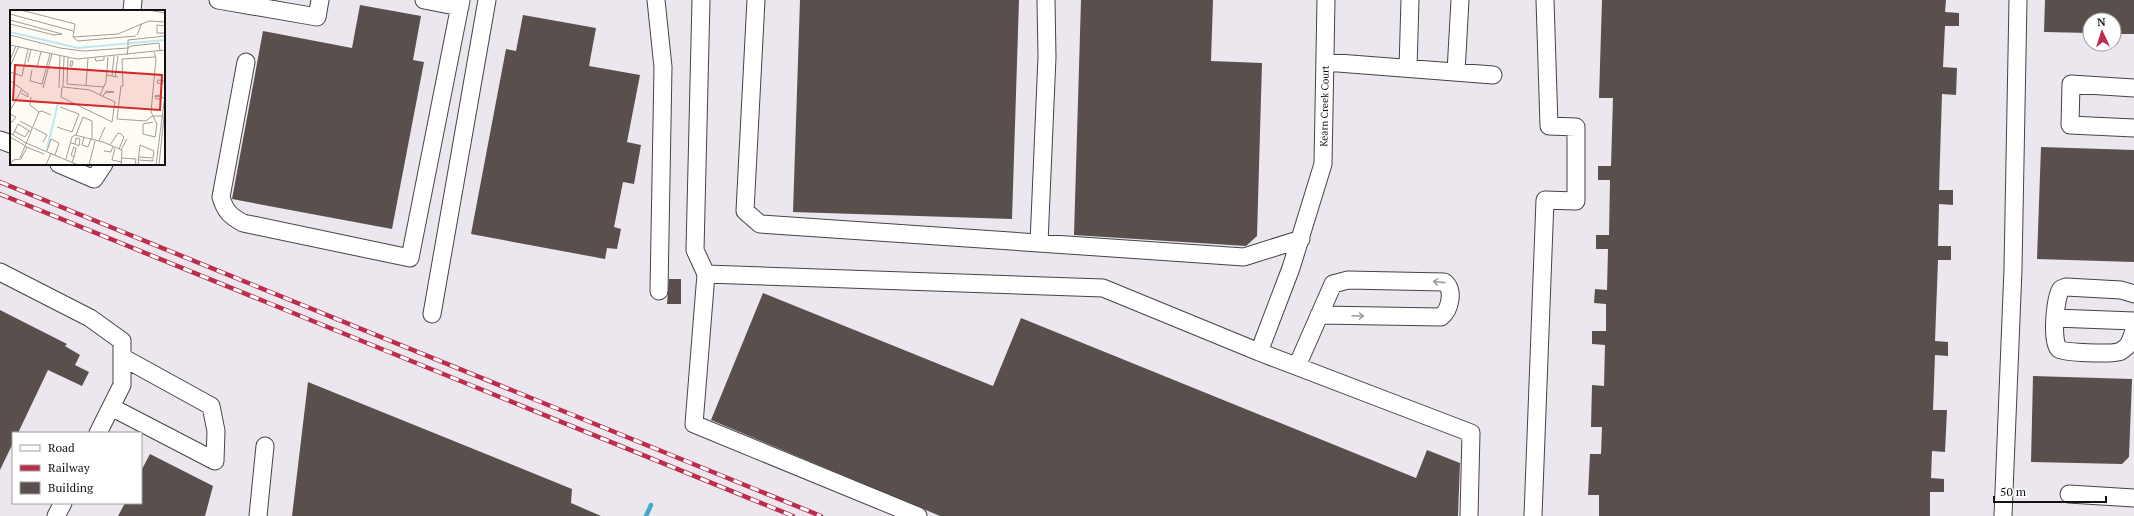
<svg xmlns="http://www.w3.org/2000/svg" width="2134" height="516" font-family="'PT Serif',serif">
<rect width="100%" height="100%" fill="#fffbf5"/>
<!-- industrial -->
<path fill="#ece6ee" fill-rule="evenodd" d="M 0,0 L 2134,0 L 2134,516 L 0,516 ZM 11,11 L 164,11 L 164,164 L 11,164 ZM 2090,20 L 2114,20 L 2114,44 L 2090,44 ZM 13,433 L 141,433 L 141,503 L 13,503 Z"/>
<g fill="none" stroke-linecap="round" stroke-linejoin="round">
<!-- stream -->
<path stroke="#45a9c9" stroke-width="4.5" d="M 646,516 L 651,505"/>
</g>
<!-- building -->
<path fill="#59504d" d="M 800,0 L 1019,0 L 1012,219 L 793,212 Z
M 1081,0 L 1213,0 L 1211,61 L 1262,63 L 1257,236 L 1246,246 L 1074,235 Z
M 1602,0 L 1946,0 L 1945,12 L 1959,13 L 1959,26 L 1945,26 L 1943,67 L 1957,68 L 1956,95 L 1942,94 L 1939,190 L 1953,190 L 1953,205 L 1939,204 L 1938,246 L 1951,246 L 1951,260 L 1938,260 L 1935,341 L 1948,342 L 1948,356 L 1935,355 L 1933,410 L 1947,410 L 1945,452 L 1932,451 L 1931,478 L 1944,479 L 1944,492 L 1930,492 L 1930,516 L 1599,516 L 1599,495 L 1588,495 L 1590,454 L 1601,454 L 1602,427 L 1591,427 L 1592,385 L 1604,386 L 1605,345 L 1592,344 L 1592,331 L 1606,331 L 1606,304 L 1594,303 L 1595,289 L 1607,290 L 1608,249 L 1596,249 L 1596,235 L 1609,235 L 1610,180 L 1598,180 L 1598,166 L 1611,166 L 1613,98 L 1599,98 Z
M 2045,0 L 2134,0 L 2134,34 L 2114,34 L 2114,20 L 2090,20 L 2090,33 L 2044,32 Z
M 360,5 L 421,16 L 413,60 L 424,62 L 392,229 L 232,199 L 263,31 L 352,48 Z
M 523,15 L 596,28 L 589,66 L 640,75 L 627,142 L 641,145 L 634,184 L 623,182 L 614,227 L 621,229 L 617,249 L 607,248 L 605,259 L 471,234 L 506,49 L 516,51 Z
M 2041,147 L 2134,150 L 2134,262 L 2037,259 Z
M 669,279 L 681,279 L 681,304 L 667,304 Z
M 763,293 L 993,386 L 1021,318 L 1416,478 L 1427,450 L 1460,463 L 1458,516 L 940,516 L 711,420 Z
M 0,310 L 67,344 L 65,346 L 80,355 L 75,365 L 89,372 L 82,386 L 48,370 L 18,433 L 13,433 L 13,443 L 0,470 Z
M 2033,376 L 2132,379 L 2129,457 L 2122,464 L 2031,462 Z
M 308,382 L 572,489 L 571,503 L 601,516 L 292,516 Z
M 150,454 L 213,486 L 205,516 L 118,516 L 125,503 L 141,503 L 141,471 Z"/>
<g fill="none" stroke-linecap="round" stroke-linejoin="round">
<defs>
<path id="minor" d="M 218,0 L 317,17 L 320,0
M 424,0 L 460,7
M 656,0 L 663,67 L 659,291
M 701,0 L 695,250 L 706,274 L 1103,288 L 1259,352 L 1291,268 L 1323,164 L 1326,0
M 756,0 L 745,211 L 760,224 L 1244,257 L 1301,239
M 132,11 L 133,0
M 246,62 L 221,197 C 225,211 230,216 243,223 L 410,258 L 461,0
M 1325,62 L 1493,75
M 1408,68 L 1410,0
M 1456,72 L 1460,0
M 2134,88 L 2071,84 L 2070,125 L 2134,128
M 0,140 L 11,144
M 59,164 L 94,179 L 104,164
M 1039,243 L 1047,57 L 1046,0
M 0,272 L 90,318 L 122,341 L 122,385 L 98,433
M 706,274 L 694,424 L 918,516
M 2134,294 L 2121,290 L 2066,287 L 2061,289 C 2055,298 2051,342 2059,349 C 2066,353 2109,354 2118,352 C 2120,352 2124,349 2126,347 C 2130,344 2132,336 2134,331
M 432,314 L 487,0
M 2055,318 L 2134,321
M 1259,352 L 1471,433 L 1469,516
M 1297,366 L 1333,284 L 1348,280 L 1444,282 C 1455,289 1450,310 1441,317 L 1319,315
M 111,407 L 215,461 L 216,431 L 211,406 L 122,357
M 2069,494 L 2134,498
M 56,516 L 63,503
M 258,516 L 265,446
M 1533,516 L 1545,200 L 1576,201 L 1576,127 L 1549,126 L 1545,0
M 2003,516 L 2013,269 L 2018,0"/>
</defs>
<!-- minor casing -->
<use href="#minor" stroke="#444" stroke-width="19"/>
<!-- minor -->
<use href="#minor" stroke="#fff" stroke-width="17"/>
<defs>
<path id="rail" d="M 0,182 L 821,516
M 0,194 L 793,516"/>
</defs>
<!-- rail casing -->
<use href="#rail" stroke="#bd2c4a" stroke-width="4.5"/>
<!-- rail -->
<use href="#rail" stroke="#fff" stroke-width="3" stroke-dasharray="9" stroke-linecap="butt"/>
</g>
<!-- one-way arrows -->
<defs><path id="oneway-shaft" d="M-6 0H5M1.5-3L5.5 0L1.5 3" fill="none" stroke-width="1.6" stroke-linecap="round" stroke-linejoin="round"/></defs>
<g stroke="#a0a0a0">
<use href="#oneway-shaft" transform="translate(1439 282) rotate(-174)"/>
<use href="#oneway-shaft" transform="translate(1358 316) rotate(2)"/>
</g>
<g text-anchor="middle" stroke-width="4" stroke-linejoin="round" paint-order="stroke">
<!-- street labels -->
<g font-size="10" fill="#111" stroke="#fff">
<text transform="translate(1324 106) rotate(-89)" y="4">Kearn Creek Court</text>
</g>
</g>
<!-- overview -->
<g transform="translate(10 10)">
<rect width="155" height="155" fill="#fffbf5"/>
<path fill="none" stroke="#bbe8f4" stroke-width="2" d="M 0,22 L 68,38 L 155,30M 37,139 L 48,93"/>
<path fill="none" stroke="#a09d9a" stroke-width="1" d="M 11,0 L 65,14 L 63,27 L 108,24 L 139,11 L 155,12M 138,0 L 155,3M 0,4 L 63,21M 0,10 L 52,24 L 44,25 L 0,14M 155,16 L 147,15 L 147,23 L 155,23 L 155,20M 0,25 L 50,38 L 73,41 L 118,38 L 118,30 L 155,26M 127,25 L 132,13M 63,27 L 68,31 L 126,26M 0,35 L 67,49 L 155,40M 117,45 L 118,38 L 121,36 L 149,33 L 150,41M 54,47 L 53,77 L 80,80 L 90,85 L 96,72 L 98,47M 58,48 L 57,74 L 94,77M 85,48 L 86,51 L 94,50 L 94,47M 112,49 L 113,76 L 111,76 L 107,109 L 136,111 L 142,106 L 152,106M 112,49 L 145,47M 0,50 L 6,36M 61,51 L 63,51 L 62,56 L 60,56 ZM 18,52 L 21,39M 19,55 L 27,57 L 31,42M 0,57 L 9,36M 22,60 L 20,71 L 32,74 L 40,44M 0,62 L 12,66 L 18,39M 96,65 L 108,67M 102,66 L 104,46M 105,67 L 108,46M 0,71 L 12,79 L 0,101M 153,71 L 152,74 L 147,73 L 148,70 L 155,71M 76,76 L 78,48M 52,77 L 51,87 L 102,112 L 105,92 L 90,85M 33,78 L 42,44M 49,78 L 50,46M 11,83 L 18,87 L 18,84 L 12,80M 93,86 L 95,83 L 96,81 L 104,82 L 95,83M 145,86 L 150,85 L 151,86 L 151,87 L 150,89 L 146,89 L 145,86 L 150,87 L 151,87 L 154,88M 21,87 L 20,95 L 29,102 L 32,101 L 41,105M 50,97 L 69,104 L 62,122M 0,104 L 6,107 L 2,112 L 0,111M 10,111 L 23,118M 143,112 L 133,114 L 133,124 L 145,127 L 147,114 L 141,102 L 146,48 L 144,42M 47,117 L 62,122M 24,118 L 37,125 L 33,132M 4,121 L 15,127 L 19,121M 0,123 L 16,133 L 68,155M 3,125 L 8,114 L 21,122M 66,125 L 73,107 L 82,111 L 82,129M 0,127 L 14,135M 74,127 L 72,135 L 78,137 L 81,129M 89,131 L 95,117M 61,133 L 65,134 L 66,128 L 70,129 L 69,136 L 65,134M 100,135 L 108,123 L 111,124 L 114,127 L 109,139M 14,136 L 34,144M 105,138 L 102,150 L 112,152M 111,140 L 117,129M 37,141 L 41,129 L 49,133 L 45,145M 94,141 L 101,142 L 103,136M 10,148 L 29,102M 112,148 L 126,149 L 125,155M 11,149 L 17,137M 56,149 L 62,127 L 65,125 L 93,132 L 112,140 L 111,155M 129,150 L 143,151 L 143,149M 62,152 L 64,147 L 66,138 L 64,137 L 61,145 L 64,147M 0,155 L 3,150 L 11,149M 36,155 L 41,143M 79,155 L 85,131M 128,155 L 129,143 L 130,135 L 144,141 L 143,148 L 129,147M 146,155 L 155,85M 149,155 L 155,97"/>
<path fill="#d62828" fill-opacity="0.15" stroke="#d62828" stroke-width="2" d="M 5,55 L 152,65 L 150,100 L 3,90 Z"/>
<rect width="155" height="155" fill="none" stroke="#111" stroke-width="2"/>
</g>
<!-- legend -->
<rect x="12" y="432" width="130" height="72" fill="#ffffff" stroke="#a0a0a0"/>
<rect x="20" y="445" width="20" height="6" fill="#ffffff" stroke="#a0a0a0"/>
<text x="48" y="452" font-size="12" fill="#111111">Road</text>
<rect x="20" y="465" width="20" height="6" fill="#bd2c4a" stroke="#a0a0a0"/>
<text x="48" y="472" font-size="12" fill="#111111">Railway</text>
<rect x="20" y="482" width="20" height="12" fill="#59504d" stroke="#a0a0a0"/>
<text x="48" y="492" font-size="12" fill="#111111">Building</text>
<!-- north arrow -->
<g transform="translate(2102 32) rotate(356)"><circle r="19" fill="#ffffff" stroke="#a0a0a0"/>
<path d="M0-3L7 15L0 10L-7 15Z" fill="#bd2c4a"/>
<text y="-6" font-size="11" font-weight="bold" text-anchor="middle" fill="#111111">N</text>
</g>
<!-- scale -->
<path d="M1994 496v6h112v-6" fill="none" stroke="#111111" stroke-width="2"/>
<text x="2000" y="496" font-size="12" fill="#111111" stroke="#ffffff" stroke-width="3" paint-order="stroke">50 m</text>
</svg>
